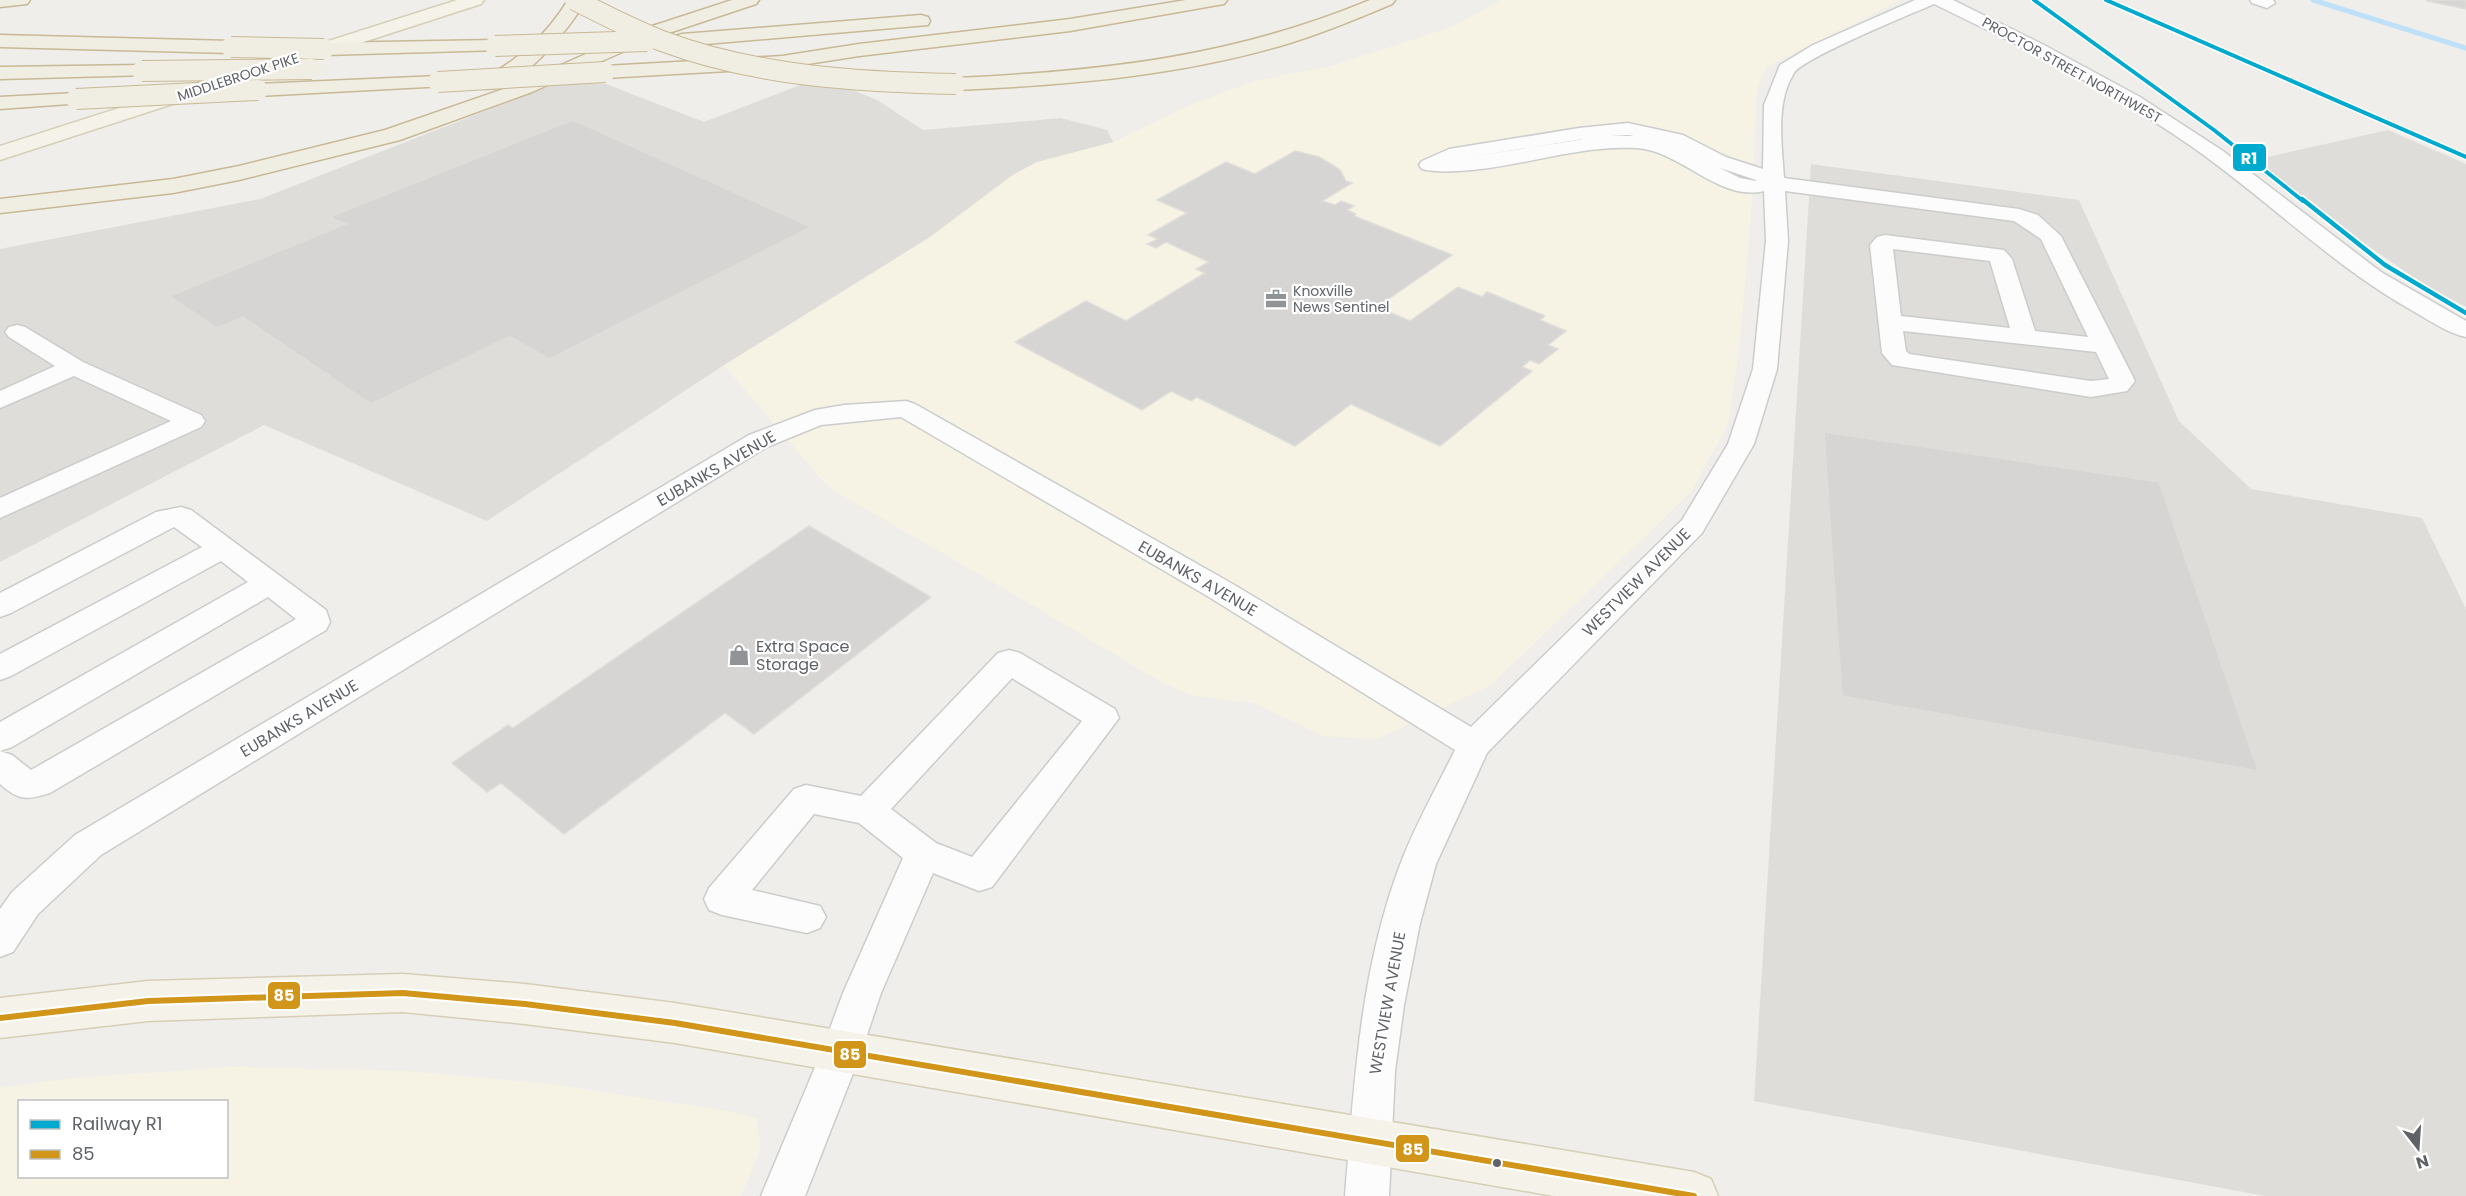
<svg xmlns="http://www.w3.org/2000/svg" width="2466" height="1196" font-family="Poppins,sans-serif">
<rect width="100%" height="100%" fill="#efeeea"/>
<!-- commercial -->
<path fill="#f7f3e4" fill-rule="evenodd" d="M 1501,0 L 1901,0 L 1766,67 L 1757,88 L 1751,217 L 1739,350 L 1728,424 L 1691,492 L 1491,685 L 1377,739 L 1323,736 L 1255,703 L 1195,696 L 1162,683 L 1012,593 L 838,493 L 822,480 L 724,365 L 930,237 L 1014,174 L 1037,162 L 1113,142 L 1190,105 L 1254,81 L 1331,66 L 1452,27 Z
M 231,1067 L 406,1071 L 551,1084 L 727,1111 L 756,1118 L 761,1146 L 741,1196 L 0,1196 L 0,1088 L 65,1079 ZM 20,1102 L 226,1102 L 226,1176 L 20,1176 Z"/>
<!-- industrial -->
<path fill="#dfddda" d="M 557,83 L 606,84 L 704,122 L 800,85 L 840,85 L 877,100 L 923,130 L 1061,118 L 1107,130 L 1113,142 L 1037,162 L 1014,174 L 930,237 L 724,365 L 487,521 L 264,425 L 0,562 L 0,249 L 260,199 Z
M 2388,130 L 2466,164 L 2466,307 L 2431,289 L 2245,162 Z
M 1811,164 L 2079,200 L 2179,421 L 2251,489 L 2422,518 L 2466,609 L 2466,1196 L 2265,1196 L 1754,1101 Z"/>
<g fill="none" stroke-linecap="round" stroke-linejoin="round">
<!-- stream -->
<path stroke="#bfe0f9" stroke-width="5" d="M 2313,0 L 2466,48"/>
</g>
<!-- building -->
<path fill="#d6d5d3" stroke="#deddd9" stroke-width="1.5" d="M 2427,0 L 2466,0 L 2466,9 L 2427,1 Z
M 573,120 L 811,227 L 549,359 L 510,336 L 371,404 L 243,317 L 217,328 L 170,296 L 346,224 L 330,217 Z
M 1295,151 L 1319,157 L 1331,164 L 1340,170 L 1346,181 L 1352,183 L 1322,201 L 1335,205 L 1341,201 L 1354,206 L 1347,210 L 1356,214 L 1354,216 L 1452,255 L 1377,307 L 1410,321 L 1458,287 L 1482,297 L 1487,292 L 1545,316 L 1540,320 L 1566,331 L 1548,345 L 1558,349 L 1539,364 L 1530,360 L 1522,367 L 1532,371 L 1440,446 L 1351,404 L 1295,446 L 1197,397 L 1191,401 L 1171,391 L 1142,410 L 1015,342 L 1086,301 L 1126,321 L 1205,273 L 1196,269 L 1209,262 L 1166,242 L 1156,248 L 1147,244 L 1158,239 L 1148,235 L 1187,213 L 1157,200 L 1226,162 L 1255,174 Z
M 1824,432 L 2159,482 L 2258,771 L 1842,696 Z
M 809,526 L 931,597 L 754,734 L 725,713 L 564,834 L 501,783 L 487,792 L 452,763 L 508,725 L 513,728 Z"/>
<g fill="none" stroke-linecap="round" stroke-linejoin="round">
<defs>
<path id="minor" d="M 1915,0 L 1953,0 L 2044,45 L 2140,97 L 2223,151 L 2381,272 L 2466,321 L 2466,337 C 2448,333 2430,321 2413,311 C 2331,265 2265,197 2188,144 C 2108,89 2021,46 1934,4 C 1911,14 1803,58 1794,73 C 1775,103 1782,145 1784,178 L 2019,209 L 2038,215 L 2061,236 L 2135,381 L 2127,391 L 2091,397 L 1892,365 L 1882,353 L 1870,245 L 1877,237 L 1885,235 L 2004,250 L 2012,259 L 2035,331 L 2088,337 L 2041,239 L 2014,221 L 1785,191 L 1788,241 L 1777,369 L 1754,444 L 1702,533 L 1487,753 L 1436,864 L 1420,923 L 1404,1005 L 1395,1071 L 1389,1196 L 1345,1196 C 1354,1085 1360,970 1400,865 C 1415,825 1437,787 1455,750 L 1209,597 L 901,417 L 821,425 L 767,447 L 101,855 L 38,914 L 13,952 L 0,957 L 0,909 L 12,892 L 75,835 L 749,435 L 815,410 L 844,405 L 906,401 L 915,404 L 1231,583 L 1471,727 L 1682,520 L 1728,444 L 1753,369 L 1766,241 L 1764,191 C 1718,202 1681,150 1636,148 C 1581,145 1527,165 1472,170 C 1456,171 1438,173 1422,169 L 1419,165 L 1422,161 L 1449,149 L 1579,128 L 1628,123 L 1683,135 L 1726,157 L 1763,169 L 1764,105 L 1780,65 L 1813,45 ZM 1628,135 L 1634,136 L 1612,136 ZM 1583,139 L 1464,158 L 1579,140 ZM 1720,168 L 1756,180 L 1756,181 L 1740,178 ZM 1893,249 L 1990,261 L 2010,328 L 1901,316 ZM 1903,331 L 2096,352 L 2109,379 L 2091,381 L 1909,354 L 1906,351 Z
M 2250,0 L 2273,0 L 2275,3 L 2267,8 L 2252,3 Z
M 17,325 L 25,327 L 83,362 L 201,415 L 205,421 L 201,427 L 0,518 L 0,498 L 171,421 L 74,376 L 0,408 L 0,391 L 55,366 L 9,337 L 5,332 L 9,327 Z
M 181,507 L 191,510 L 326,610 L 330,622 L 326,630 L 50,793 C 27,800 19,801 0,784 L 0,751 L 12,755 L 31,770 L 296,619 L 268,597 L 12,747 L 0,751 L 0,722 L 248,582 L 221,561 L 11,676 L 0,680 L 0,654 L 202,547 L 174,527 L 11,613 L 0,617 L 0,593 L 156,512 Z
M 1009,650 L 1020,653 L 1115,709 L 1119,718 L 992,887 L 979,891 L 933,873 L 881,993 L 861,1053 L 805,1196 L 761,1196 L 821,1053 L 843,993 L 903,858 L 859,823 L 814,814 L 752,890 L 820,906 L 826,917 L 820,928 L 807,933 L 722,915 L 709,910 L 704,899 L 709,888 L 794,789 L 806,785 L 861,796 L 998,653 ZM 1012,678 L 1082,721 L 972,857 L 936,843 L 891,809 Z"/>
<path id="major" d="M 457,0 L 484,0 L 481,4 L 0,160 L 0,146 Z
M 403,974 L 525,984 L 675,1003 L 1694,1172 L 1711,1179 L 1718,1196 L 1554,1196 L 675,1043 L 525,1024 L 403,1012 L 148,1021 L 0,1038 L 0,998 L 148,981 Z"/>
<path id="highway" d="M 0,0 L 30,0 L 27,4 L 0,7 Z
M 568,0 L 586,0 C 571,27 516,97 481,88 L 478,84 L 481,80 C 518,60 546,36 568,0 Z
M 732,0 L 759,0 L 756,4 L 654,38 L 532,92 L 400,140 L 239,180 L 173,193 L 0,213 L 0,199 L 173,179 L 239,166 L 385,130 L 518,84 L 640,30 Z
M 1186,0 L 1227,0 L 1224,4 L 1218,5 L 1070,31 L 859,56 L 782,68 L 605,78 L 598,76 L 595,72 L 598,68 L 605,66 L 782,56 L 859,44 L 1070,19 Z
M 1370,0 L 1395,0 L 1392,4 C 1359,18 1325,32 1290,43 C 1182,76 1068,85 956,90 L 949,88 L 946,84 L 949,80 L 956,78 C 1103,71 1233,57 1370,0 Z
M 921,15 L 928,17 L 930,21 L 928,25 L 682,46 L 675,44 L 672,40 L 675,36 L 682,34 Z
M 0,35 L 231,41 L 238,43 L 241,47 L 238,51 L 231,53 L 0,47 Z
M 495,40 L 502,42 L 505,46 L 502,50 L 324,55 L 317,53 L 314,49 L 317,45 L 324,43 Z
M 142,65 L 149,67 L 152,71 L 149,75 L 0,79 L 0,67 Z
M 438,76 L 445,78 L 448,82 L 445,86 L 258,96 L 251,94 L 248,90 L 251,86 L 258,84 Z
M 76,93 L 83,95 L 86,99 L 83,103 L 0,109 L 0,97 Z"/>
</defs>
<!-- minor casing -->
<use href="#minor" stroke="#cbcccc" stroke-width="3"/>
<!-- major casing -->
<use href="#major" stroke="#d7ceb8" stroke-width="3"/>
<!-- highway casing -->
<use href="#highway" stroke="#c8b996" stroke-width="3"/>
<!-- minor -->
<use href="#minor" fill="#fdfcfc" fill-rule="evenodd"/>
<!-- major -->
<use href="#major" fill="#f4f2e9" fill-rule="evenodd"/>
<!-- highway -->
<use href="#highway" fill="#f0ede3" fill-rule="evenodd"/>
<defs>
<path id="highway-bridge" d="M 575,0 C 604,15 632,29 662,41 C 755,76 858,82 956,84
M 495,46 L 647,41
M 231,47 L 324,49
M 142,71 L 312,69
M 438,82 L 605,72
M 76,99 L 258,90"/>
</defs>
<!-- highway-bridge casing -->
<use href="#highway-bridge" stroke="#c8b996" stroke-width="22" stroke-linecap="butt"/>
<!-- highway-bridge -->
<use href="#highway-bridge" stroke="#f0ede3" stroke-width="20"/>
<defs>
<path id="bus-1" d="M 0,1018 L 148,1001 L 403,993 L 525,1004 L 675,1023 L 1694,1196"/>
</defs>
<!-- bus-1 casing -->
<use href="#bus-1" stroke="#fff" stroke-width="10"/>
<!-- bus-1 -->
<use href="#bus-1" stroke="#d1951a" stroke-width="6"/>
<defs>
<path id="rail-1-far1" d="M 2034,0 L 2214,130 L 2303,201
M 2106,0 L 2466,157"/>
<path id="rail-1" d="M 2302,199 L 2385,265 L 2466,313"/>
</defs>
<!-- rail-1-far1 casing -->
<use href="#rail-1-far1" stroke="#fff" stroke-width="7"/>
<!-- rail-1 casing -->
<use href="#rail-1" stroke="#fff" stroke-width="8"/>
<!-- rail-1-far1 -->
<use href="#rail-1-far1" stroke="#00a9ce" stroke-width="4"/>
<!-- rail-1 -->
<use href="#rail-1" stroke="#00a9ce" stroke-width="4.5"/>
</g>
<!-- icons -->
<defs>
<symbol id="office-bare" viewBox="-9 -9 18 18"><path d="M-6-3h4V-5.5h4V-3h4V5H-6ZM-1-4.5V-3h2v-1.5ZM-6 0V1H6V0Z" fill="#919496" stroke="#fff" stroke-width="2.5" paint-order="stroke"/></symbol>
<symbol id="shop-bare" viewBox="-9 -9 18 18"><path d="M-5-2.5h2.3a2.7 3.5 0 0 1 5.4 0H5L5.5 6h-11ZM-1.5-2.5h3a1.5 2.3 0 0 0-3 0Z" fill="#919496" stroke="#fff" stroke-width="2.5" paint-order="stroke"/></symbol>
</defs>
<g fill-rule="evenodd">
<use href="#office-bare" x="1261" y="284" width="30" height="30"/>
<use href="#shop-bare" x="724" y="640" width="30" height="30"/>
</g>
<!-- markers -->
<circle fill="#5f6368" stroke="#fff" stroke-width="2" cx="1497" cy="1163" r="5"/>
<g text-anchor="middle" stroke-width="4.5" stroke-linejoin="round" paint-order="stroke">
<!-- far-street labels -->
<g font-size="14" fill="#5f6368" stroke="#fff">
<text transform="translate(2072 70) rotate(29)" y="5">PROCTOR STREET NORTHWEST</text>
<text transform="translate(238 77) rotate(-18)" y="5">MIDDLEBROOK PIKE</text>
</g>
<!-- far-poi labels -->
<g font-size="14" fill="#5f6368" stroke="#fff" text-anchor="start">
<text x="1293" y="296">Knoxville<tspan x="1293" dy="16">News Sentinel</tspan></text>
</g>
<!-- street labels -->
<g font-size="16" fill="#5f6368" stroke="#fff">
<text transform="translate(716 468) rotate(-30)" y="6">EUBANKS AVENUE</text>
<text transform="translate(1198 578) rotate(30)" y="6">EUBANKS AVENUE</text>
<text transform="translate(1636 582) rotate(-45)" y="6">WESTVIEW AVENUE</text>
<text transform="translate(299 718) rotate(-31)" y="6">EUBANKS AVENUE</text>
<text transform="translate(1387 1003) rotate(-80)" y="6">WESTVIEW AVENUE</text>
</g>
<!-- poi labels -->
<g font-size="16" fill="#5f6368" stroke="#fff" text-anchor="start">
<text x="756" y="652">Extra Space<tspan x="756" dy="18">Storage</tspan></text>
</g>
</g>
<g stroke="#fff" stroke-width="2">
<rect x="2232" y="143" width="35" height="29" rx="6" fill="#00a9ce"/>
<rect x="267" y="981" width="34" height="29" rx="6" fill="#d1951a"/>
<rect x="833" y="1040" width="34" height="29" rx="6" fill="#d1951a"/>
<rect x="1395" y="1134" width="35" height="29" rx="6" fill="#d1951a"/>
</g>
<g font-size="16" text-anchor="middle" font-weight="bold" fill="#fff">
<text x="2249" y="164">R1</text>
<text x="284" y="1001">85</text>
<text x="850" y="1060">85</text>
<text x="1413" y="1155">85</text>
</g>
<!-- legend -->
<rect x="18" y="1100" width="210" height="78" fill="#ffffff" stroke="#bfc1c3" stroke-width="1.5"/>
<rect x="30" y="1120" width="30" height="9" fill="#00a9ce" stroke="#bfc1c3" stroke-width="1.5"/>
<text x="72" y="1130" font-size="18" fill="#5f6368">Railway R1</text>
<rect x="30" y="1150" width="30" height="9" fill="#d1951a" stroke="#bfc1c3" stroke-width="1.5"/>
<text x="72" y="1160" font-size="18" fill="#5f6368">85</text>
<!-- north arrow -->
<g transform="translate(2418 1148) rotate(163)" stroke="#ffffff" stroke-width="4.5" paint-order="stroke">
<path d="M0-4.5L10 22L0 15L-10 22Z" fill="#5f6368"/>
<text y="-9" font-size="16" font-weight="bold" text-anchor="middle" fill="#5f6368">N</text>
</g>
</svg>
